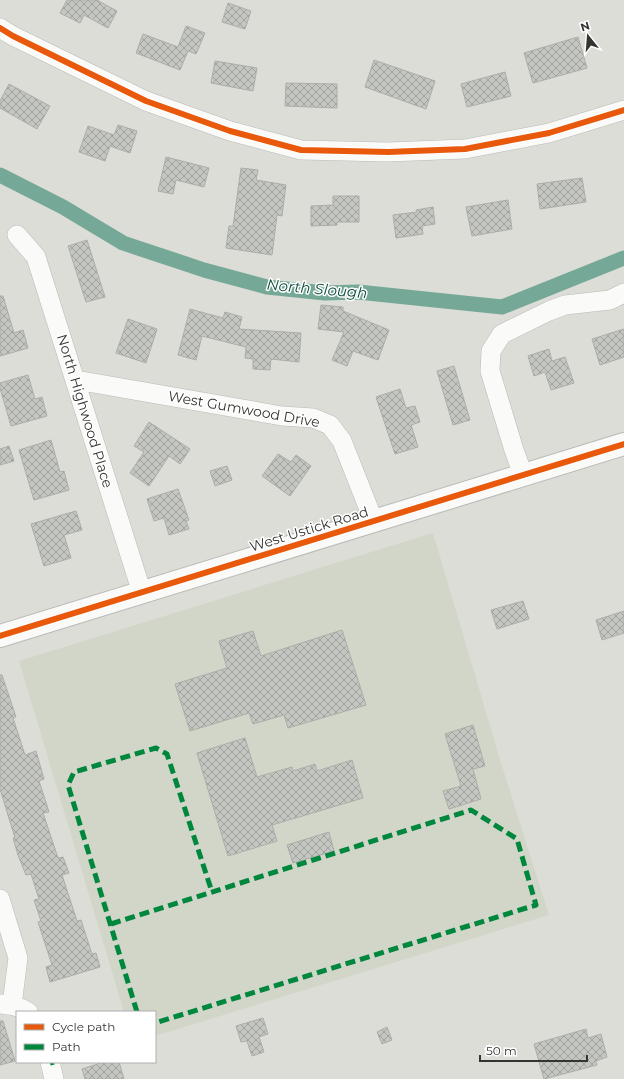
<svg xmlns="http://www.w3.org/2000/svg" width="624" height="1079" font-family="Montserrat,sans-serif">
<defs>
<pattern id="building-cross-hatch" width="8" height="8" patternUnits="userSpaceOnUse"><rect width="8" height="8" fill="#c4c6c2"/><path d="M0 0l8 8M0 8l8-8" fill="none" stroke="#a0a29e"/></pattern>
</defs>
<rect width="100%" height="100%" fill="#dcddd7"/>
<!-- built -->
<path fill="#d2d6c8" d="M 433,533 L 501,763 L 549,915 L 155,1036 L 155,1012 L 124,1012 L 19,661 Z"/>
<g fill="none" stroke-linecap="round" stroke-linejoin="round">
<!-- canal -->
<path stroke="#75a897" stroke-width="15" d="M 0,175 L 63,207 L 123,243 L 204,270 L 267,287 L 325,293 L 358,292 L 502,307 L 624,258"/>
</g>
<!-- building -->
<path fill="url(#building-cross-hatch)" stroke="#acada9" d="M 67,0 L 97,0 L 117,11 L 108,28 L 84,15 L 80,23 L 60,13 Z
M 228,3 L 251,11 L 245,29 L 222,22 Z
M 186,26 L 205,33 L 196,54 L 188,51 L 180,70 L 136,53 L 143,34 L 178,47 Z
M 578,37 L 587,68 L 533,83 L 524,53 Z
M 374,60 L 435,81 L 426,109 L 365,87 Z
M 215,61 L 257,68 L 253,91 L 211,83 Z
M 505,72 L 511,96 L 467,107 L 461,84 Z
M 286,83 L 337,84 L 337,108 L 285,106 Z
M 9,84 L 50,106 L 37,129 L 0,108 L 0,101 Z
M 118,125 L 137,131 L 130,153 L 110,146 L 105,161 L 79,152 L 88,126 L 114,135 Z
M 166,157 L 209,168 L 204,187 L 176,180 L 173,194 L 158,191 Z
M 241,168 L 258,170 L 256,180 L 286,185 L 282,216 L 277,215 L 272,255 L 226,248 L 229,226 L 233,226 Z
M 582,178 L 586,202 L 540,209 L 537,184 Z
M 333,196 L 359,196 L 359,222 L 337,222 L 337,225 L 311,226 L 311,206 L 333,205 Z
M 508,200 L 512,229 L 472,236 L 466,207 Z
M 433,207 L 435,224 L 422,226 L 423,234 L 396,238 L 393,215 L 417,212 L 416,210 Z
M 87,240 L 105,297 L 86,302 L 68,246 Z
M 0,296 L 3,296 L 14,333 L 23,330 L 28,348 L 0,356 Z
M 321,305 L 343,307 L 343,311 L 389,330 L 378,360 L 353,351 L 347,366 L 332,360 L 344,332 L 318,329 Z
M 190,309 L 223,318 L 225,312 L 242,317 L 239,329 L 301,333 L 299,362 L 271,359 L 270,370 L 253,369 L 253,359 L 245,358 L 246,347 L 202,336 L 196,360 L 178,355 Z
M 128,319 L 157,329 L 146,363 L 116,353 Z
M 624,329 L 624,357 L 600,365 L 592,339 Z
M 549,349 L 552,361 L 565,357 L 574,383 L 551,390 L 545,372 L 534,376 L 528,356 Z
M 454,366 L 470,420 L 453,425 L 437,371 Z
M 28,375 L 35,399 L 42,397 L 47,416 L 11,426 L 0,388 L 0,383 Z
M 400,389 L 406,408 L 415,406 L 420,422 L 411,425 L 418,447 L 395,454 L 376,397 Z
M 149,422 L 190,449 L 180,464 L 169,456 L 149,486 L 130,473 L 144,452 L 134,446 Z
M 51,440 L 60,472 L 64,471 L 69,490 L 34,500 L 19,450 Z
M 9,446 L 14,461 L 0,465 L 0,449 Z
M 278,454 L 291,462 L 296,455 L 311,466 L 290,496 L 262,476 Z
M 227,466 L 232,480 L 215,486 L 210,471 Z
M 178,489 L 189,520 L 186,521 L 189,529 L 169,535 L 164,518 L 154,521 L 147,499 Z
M 76,511 L 82,530 L 64,535 L 71,558 L 44,566 L 31,524 Z
M 523,601 L 529,619 L 497,629 L 491,610 Z
M 624,611 L 624,633 L 602,640 L 596,620 Z
M 342,630 L 366,705 L 288,728 L 284,715 L 253,724 L 249,713 L 190,731 L 175,684 L 227,668 L 219,641 L 253,631 L 261,656 Z
M 0,675 L 2,675 L 16,717 L 13,718 L 25,755 L 36,751 L 44,779 L 39,781 L 49,812 L 43,813 L 58,858 L 63,857 L 69,873 L 62,875 L 77,921 L 81,920 L 92,954 L 96,953 L 100,967 L 50,982 L 46,967 L 52,965 L 38,922 L 41,921 L 34,900 L 39,899 L 31,874 L 26,875 L 18,855 L 13,838 L 15,838 L 0,789 Z
M 473,725 L 485,766 L 473,769 L 481,799 L 449,809 L 443,791 L 461,786 L 445,734 Z
M 245,738 L 257,777 L 292,767 L 293,771 L 315,764 L 317,771 L 352,760 L 363,798 L 272,825 L 277,841 L 228,856 L 197,753 Z
M 329,832 L 334,851 L 293,863 L 287,845 Z
M 263,1018 L 268,1034 L 259,1037 L 264,1052 L 252,1056 L 247,1041 L 241,1042 L 236,1026 Z
M 0,1021 L 3,1021 L 15,1061 L 0,1065 Z
M 387,1027 L 392,1040 L 382,1044 L 377,1032 Z
M 586,1029 L 588,1038 L 601,1034 L 607,1057 L 596,1061 L 597,1065 L 544,1079 L 534,1044 Z
M 104,1062 L 119,1062 L 124,1079 L 85,1079 L 82,1069 Z"/>
<g fill="none" stroke-linecap="round" stroke-linejoin="round">
<defs>
<path id="minor" d="M 0,28 L 13,36 L 146,101 L 230,131 L 301,150 L 388,152 L 465,149 L 549,133 L 624,110
M 17,235 L 36,257 L 142,593
M 76,380 L 282,416 L 313,418 L 330,425 L 342,441 L 374,522
M 523,475 L 514,450 L 490,371 L 491,351 L 502,334 L 549,311 L 565,305 L 610,300 L 624,293
M 0,899 L 18,958 L 12,1005
M 0,1004 C 10,1005 19,1006 28,1012
M 50,1062 L 54,1079"/>
<path id="major" d="M 0,636 L 624,444"/>
</defs>
<!-- minor casing -->
<use href="#minor" stroke="#b9bab6" stroke-width="20"/>
<!-- major casing -->
<use href="#major" stroke="#b9bab6" stroke-width="24"/>
<!-- minor -->
<use href="#minor" stroke="#fafaf9" stroke-width="19"/>
<!-- major -->
<use href="#major" stroke="#fafaf9" stroke-width="22"/>
<!-- quiet -->
<path stroke="#00873e" stroke-width="5" stroke-dasharray="10 5" stroke-linecap="butt" d="M 111,924 L 471,810 L 517,839 L 536,905 L 155,1023
M 137,1012 L 68,785 L 74,772 L 156,748 L 167,754 L 212,892
M 50,1063 L 54,1062"/>
<defs>
<path id="cycleway" d="M 0,28 L 13,36 L 146,101 L 230,131 L 301,150 L 388,152 L 465,149 L 549,133 L 624,110
M 0,636 L 624,444"/>
</defs>
<!-- cycleway casing -->
<use href="#cycleway" stroke="#fff" stroke-width="8"/>
<!-- cycleway -->
<use href="#cycleway" stroke="#e8590c" stroke-width="6"/>
</g>
<g text-anchor="middle" stroke-width="3" stroke-linejoin="round" paint-order="stroke">
<!-- street labels -->
<g font-size="14" fill="#343531" stroke="#fff">
<text transform="translate(244 409) rotate(10)" y="5">West Gumwood Drive</text>
<text transform="translate(85 411) rotate(73)" y="5">North Highwood Place</text>
<text transform="translate(309 529) rotate(-17)" y="5">West Ustick Road</text>
</g>
<!-- water labels -->
<g font-size="15" font-style="italic" fill="#0c4b3c" stroke="#fff">
<text transform="translate(317 289) rotate(5)" y="5">North Slough</text>
</g>
</g>
<!-- legend -->
<rect x="16" y="1011" width="140" height="52" fill="#ffffff" stroke="#aeaead"/>
<rect x="24" y="1024" width="20" height="6" fill="#e8590c" stroke="#aeaead"/>
<text x="52" y="1031" font-size="12" fill="#343531">Cycle path</text>
<rect x="24" y="1044" width="20" height="6" fill="#00873e" stroke="#aeaead"/>
<text x="52" y="1051" font-size="12" fill="#343531">Path</text>
<!-- north arrow -->
<g transform="translate(588 36) rotate(343)" stroke="#ffffff" stroke-width="3" paint-order="stroke">
<path d="M0-3L7 15L0 10L-7 15Z" fill="#343531"/>
<text y="-6" font-size="11" font-weight="bold" text-anchor="middle" fill="#343531">N</text>
</g>
<!-- scale -->
<path d="M480 1055v6h107v-6" fill="none" stroke="#343531" stroke-width="2"/>
<text x="486" y="1055" font-size="12" fill="#343531" stroke="#ffffff" stroke-width="3" paint-order="stroke">50 m</text>
</svg>
